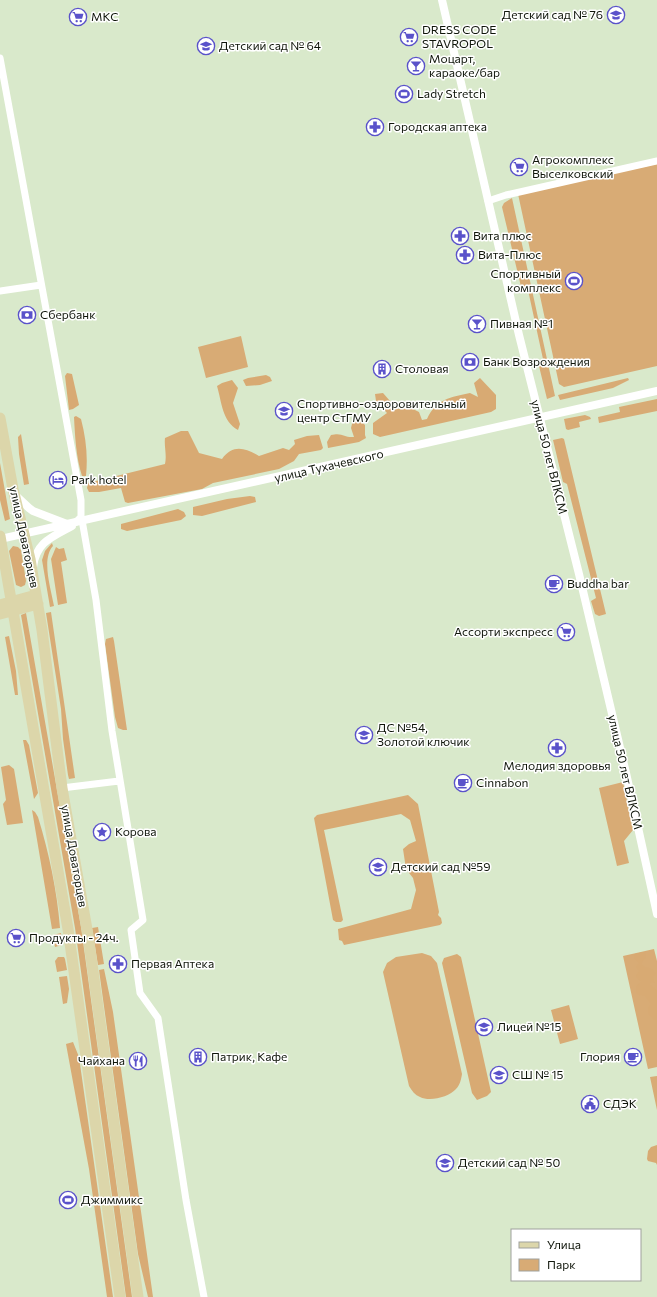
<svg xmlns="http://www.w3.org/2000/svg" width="657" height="1297" font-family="Commissioner,sans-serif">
<rect width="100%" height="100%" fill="#d9e9cb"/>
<!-- green -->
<path fill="#d8ab75" d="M 657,164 L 657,366 L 564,387 L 559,384 L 518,194 Z
M 512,198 L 555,396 L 547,399 L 538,362 L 543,359 L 528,290 L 522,291 L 502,207 L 504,203 Z
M 241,336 L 248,367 L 206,378 L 198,347 Z
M 628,378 L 629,380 L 613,388 L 560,400 L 558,395 Z
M 657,399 L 657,411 L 599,423 L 598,417 L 620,412 L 619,407 Z
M 585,415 L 590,417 L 591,419 L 579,422 L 580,427 L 568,430 L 566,429 L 564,419 Z
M 21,434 L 29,484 L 24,485 L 19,454 L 18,437 Z
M 562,438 L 564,439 L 606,614 L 599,616 L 595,614 L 591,601 L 596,598 L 567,484 L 563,482 L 553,440 Z
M 0,463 L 10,519 L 5,521 L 0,500 Z
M 52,543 L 53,546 C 41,559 51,589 54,606 L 50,607 L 42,560 L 45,551 Z
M 13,546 L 18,547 L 21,550 L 26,581 L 25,585 L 21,587 L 16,585 L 9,551 Z
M 56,547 L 59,549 L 64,548 L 67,560 L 61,562 L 67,603 L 58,605 L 51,559 Z
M 51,612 L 75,778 L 69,779 L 68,775 L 63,739 L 61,709 L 46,613 Z
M 26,613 L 81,927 L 132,1297 L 126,1297 L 75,928 L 21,615 Z
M 9,636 L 16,671 L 18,695 L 15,695 L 5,637 Z
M 113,637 L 114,641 L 127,730 L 123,730 L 118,728 L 115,717 L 105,644 L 106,639 Z
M 23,740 L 26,740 L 29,745 L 38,793 L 34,799 Z
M 9,765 L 14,769 L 23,823 L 7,825 L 3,804 L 6,800 L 1,767 Z
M 623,782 L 633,830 L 624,841 L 629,863 L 617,866 L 599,788 Z
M 32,810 L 35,812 L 38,817 C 49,853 57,890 60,928 L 52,929 Z
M 98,927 L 104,964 L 98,965 L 92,928 Z
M 61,933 L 62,945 L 55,947 L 53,935 Z
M 654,949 L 657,961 L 657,1067 L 648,1069 L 623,956 Z
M 422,953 L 431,956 L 437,963 L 462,1074 C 461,1080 460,1085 456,1089 C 449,1097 430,1102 420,1097 C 415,1095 412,1091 409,1086 L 383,972 L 387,963 L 396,957 Z
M 58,957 L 64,957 L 65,959 L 67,970 L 57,972 L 55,961 Z
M 104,969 L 113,1012 L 153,1297 L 148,1297 L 138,1254 L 99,970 Z
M 67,976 L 69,989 L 67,1003 L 63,1004 L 59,977 Z
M 569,1005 L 578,1039 L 560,1044 L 551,1010 Z
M 73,1042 L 79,1057 L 113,1297 L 107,1297 L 89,1169 L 66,1044 Z
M 657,1076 L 657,1110 L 650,1077 Z"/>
<!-- forest -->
<path fill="#d8aa73" d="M 67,373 L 72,374 L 79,405 L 73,409 L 69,410 L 65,376 Z
M 266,375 L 270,377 L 272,381 L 260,385 L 246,386 L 243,380 L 248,378 Z
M 480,378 L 496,395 L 496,409 L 491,412 L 380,437 L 373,434 L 373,423 L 387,413 L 376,401 L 375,394 L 383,393 L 397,409 L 409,407 L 419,412 L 422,420 L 427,419 C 436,399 451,397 470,393 L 478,397 L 474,383 Z
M 232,380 L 238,388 L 233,403 L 240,424 L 238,430 C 222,421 222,403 217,386 L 222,383 Z
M 76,416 L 81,419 C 86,438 88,456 86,476 L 82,476 C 76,457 75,436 74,417 Z
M 353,420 L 360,420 L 365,425 L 365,435 L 366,438 L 359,442 L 328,448 L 327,442 L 331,435 C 343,432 344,438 354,437 L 351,428 Z
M 181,431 L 188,431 L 199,453 L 222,459 C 233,444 245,448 259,456 L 283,448 L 289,450 L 295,444 L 294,440 L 307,436 L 319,435 L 323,448 L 321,450 L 299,454 L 294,461 L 279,469 L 213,483 L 202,489 L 128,503 L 125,502 L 121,488 L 99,492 L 89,492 L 87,488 L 88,483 L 165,464 C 167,455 164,447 165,438 Z
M 250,496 L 255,497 L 256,502 L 202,516 L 193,515 L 193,507 L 227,499 Z
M 178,509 L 184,512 L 186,516 L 181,520 L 127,531 L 121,529 L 121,524 Z
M 408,795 L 418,804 L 439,912 L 438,915 L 441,918 L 442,923 L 440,925 L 344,945 L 342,941 L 339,940 L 338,929 L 411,909 L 416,890 L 413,878 L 406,869 L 403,849 L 409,844 L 416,841 L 410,820 L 401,814 L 324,830 L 343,920 L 341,922 L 336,922 L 333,920 L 314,818 L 317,815 Z
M 643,952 L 646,954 L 646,957 L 642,962 C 642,967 645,967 649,968 C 652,969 654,972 656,973 L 653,977 L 655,983 L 651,982 L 650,985 L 657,990 L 657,1020 L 654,1020 L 648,1013 L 648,1008 L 651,1004 L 645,996 L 639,995 L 636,993 L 636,986 L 641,982 L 636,976 L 639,971 L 636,967 L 639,963 L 634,958 L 634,955 L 635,954 Z
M 457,954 L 461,957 L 491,1092 L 487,1096 L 477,1100 L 472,1093 L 442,963 L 444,958 Z
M 657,1145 L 657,1165 L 656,1163 L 648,1161 L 647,1159 L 648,1151 L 651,1147 Z"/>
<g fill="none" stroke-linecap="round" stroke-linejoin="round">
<!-- minor -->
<path stroke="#fff" stroke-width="7" d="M 0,58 L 81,500 L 81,517 L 76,522
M 488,201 L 506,195 L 657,161
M 0,291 L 41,285
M 82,520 L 96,600 L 112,731 L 143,920 L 131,930 L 140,993 L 158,1018 L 186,1200 L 204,1297
M 62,788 L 119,781"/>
<!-- tertiary -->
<path stroke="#fff" stroke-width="8" d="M 442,0 L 519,335 L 579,574 L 626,773 L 657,914
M 15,495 L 29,508 L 33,511 L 67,524
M 0,539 L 657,391
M 33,567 C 36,542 52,537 72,526"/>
<!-- primary -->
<path stroke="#dcd6aa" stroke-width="11" d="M 0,418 L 13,489 L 30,559 L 42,630 L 62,788 L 88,935 L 138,1297
M 0,536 L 68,929 L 120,1297
M 0,605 L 36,595
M 0,614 L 38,604"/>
</g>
<!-- icons -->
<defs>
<symbol id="school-ring" viewBox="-11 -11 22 22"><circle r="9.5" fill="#fff" stroke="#5a52ca" stroke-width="1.5"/><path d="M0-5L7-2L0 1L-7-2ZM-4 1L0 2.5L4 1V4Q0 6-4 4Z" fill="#5a52ca"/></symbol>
<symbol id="supermarket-ring" viewBox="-11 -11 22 22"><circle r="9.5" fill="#fff" stroke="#5a52ca" stroke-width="1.5"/><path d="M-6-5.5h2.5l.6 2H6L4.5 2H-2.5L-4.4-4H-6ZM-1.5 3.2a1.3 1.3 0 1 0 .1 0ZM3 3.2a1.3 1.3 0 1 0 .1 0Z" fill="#5a52ca"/></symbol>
<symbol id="bar-ring" viewBox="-11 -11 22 22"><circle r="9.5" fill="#fff" stroke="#5a52ca" stroke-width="1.5"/><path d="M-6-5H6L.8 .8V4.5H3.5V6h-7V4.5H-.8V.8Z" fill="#5a52ca"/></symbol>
<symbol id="stadium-ring" viewBox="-11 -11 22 22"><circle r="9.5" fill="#fff" stroke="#5a52ca" stroke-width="1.5"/><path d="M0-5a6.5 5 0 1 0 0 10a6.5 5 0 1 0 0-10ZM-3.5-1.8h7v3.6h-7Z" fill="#5a52ca"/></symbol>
<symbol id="pharmacy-ring" viewBox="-11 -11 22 22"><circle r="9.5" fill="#fff" stroke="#5a52ca" stroke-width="1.5"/><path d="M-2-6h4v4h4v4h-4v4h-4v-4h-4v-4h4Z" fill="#5a52ca"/></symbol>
<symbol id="bank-ring" viewBox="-11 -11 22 22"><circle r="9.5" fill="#fff" stroke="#5a52ca" stroke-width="1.5"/><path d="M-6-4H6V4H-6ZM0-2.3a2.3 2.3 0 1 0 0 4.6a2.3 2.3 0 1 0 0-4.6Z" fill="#5a52ca"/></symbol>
<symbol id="building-ring" viewBox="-11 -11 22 22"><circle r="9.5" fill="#fff" stroke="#5a52ca" stroke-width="1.5"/><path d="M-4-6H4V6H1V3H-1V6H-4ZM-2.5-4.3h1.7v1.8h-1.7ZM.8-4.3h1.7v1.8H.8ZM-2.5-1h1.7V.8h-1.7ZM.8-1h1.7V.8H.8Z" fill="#5a52ca"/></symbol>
<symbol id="university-ring" viewBox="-11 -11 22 22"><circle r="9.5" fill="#fff" stroke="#5a52ca" stroke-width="1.5"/><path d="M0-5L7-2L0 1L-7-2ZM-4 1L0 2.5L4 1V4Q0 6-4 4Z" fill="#5a52ca"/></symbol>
<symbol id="hotel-ring" viewBox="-11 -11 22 22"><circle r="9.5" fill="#fff" stroke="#5a52ca" stroke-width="1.5"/><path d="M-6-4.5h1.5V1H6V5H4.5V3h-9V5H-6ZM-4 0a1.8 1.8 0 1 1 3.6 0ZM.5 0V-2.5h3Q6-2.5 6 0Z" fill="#5a52ca"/></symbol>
<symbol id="cafe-ring" viewBox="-11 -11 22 22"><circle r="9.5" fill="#fff" stroke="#5a52ca" stroke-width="1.5"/><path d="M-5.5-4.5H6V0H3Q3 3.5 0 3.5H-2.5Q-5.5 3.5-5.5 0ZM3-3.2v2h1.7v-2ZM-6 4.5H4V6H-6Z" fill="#5a52ca"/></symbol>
<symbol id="sight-ring" viewBox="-11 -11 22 22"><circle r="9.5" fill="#fff" stroke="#5a52ca" stroke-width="1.5"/><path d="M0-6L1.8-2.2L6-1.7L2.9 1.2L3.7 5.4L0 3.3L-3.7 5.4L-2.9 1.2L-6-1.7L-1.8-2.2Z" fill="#5a52ca"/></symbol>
<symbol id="restaurant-ring" viewBox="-11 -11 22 22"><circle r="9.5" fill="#fff" stroke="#5a52ca" stroke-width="1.5"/><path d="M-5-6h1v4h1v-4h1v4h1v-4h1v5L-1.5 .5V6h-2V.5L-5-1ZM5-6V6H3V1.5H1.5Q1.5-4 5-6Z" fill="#5a52ca"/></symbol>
<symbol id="civic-ring" viewBox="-11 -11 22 22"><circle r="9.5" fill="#fff" stroke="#5a52ca" stroke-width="1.5"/><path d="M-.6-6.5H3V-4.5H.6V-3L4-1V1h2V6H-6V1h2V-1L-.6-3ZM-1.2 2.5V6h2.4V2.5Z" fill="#5a52ca"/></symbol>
</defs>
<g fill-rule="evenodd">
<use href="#school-ring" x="606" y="5" width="20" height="20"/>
<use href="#supermarket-ring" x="68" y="7" width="20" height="20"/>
<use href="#supermarket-ring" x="399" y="27" width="20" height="20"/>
<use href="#school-ring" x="196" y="36" width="20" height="20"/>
<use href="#bar-ring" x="406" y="56" width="20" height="20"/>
<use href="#stadium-ring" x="394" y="84" width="20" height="20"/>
<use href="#pharmacy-ring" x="365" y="117" width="20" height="20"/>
<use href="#supermarket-ring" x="509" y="157" width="20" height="20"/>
<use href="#pharmacy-ring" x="450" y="226" width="20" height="20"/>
<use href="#pharmacy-ring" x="455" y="245" width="20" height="20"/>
<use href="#stadium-ring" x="564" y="271" width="20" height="20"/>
<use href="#bank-ring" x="17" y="305" width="20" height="20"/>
<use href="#bar-ring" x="467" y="314" width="20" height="20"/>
<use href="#bank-ring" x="460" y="352" width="20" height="20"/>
<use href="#building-ring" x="372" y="359" width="20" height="20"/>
<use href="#university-ring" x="274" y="401" width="20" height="20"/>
<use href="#hotel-ring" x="48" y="470" width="20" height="20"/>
<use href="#cafe-ring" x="544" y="574" width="20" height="20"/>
<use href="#supermarket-ring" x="556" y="622" width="20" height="20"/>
<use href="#school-ring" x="354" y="725" width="20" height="20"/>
<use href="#pharmacy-ring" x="547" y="738" width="20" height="20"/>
<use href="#cafe-ring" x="453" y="773" width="20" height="20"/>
<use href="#sight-ring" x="92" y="822" width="20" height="20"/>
<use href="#school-ring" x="368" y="857" width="20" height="20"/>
<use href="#supermarket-ring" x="6" y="928" width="20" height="20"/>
<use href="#pharmacy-ring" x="108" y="954" width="20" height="20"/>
<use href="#school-ring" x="474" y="1017" width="20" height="20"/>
<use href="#building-ring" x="188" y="1047" width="20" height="20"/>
<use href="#cafe-ring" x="623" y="1047" width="20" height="20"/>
<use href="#restaurant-ring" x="128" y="1051" width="20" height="20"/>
<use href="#school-ring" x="489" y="1065" width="20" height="20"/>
<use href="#civic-ring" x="580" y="1094" width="20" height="20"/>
<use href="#school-ring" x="435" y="1153" width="20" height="20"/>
<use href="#stadium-ring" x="58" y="1190" width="20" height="20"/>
</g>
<g text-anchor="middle" stroke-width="3" stroke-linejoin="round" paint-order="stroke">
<!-- poi labels -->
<g font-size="12" fill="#0f150a" stroke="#fff" text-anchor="start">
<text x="603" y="19" text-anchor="end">Детский сад № 76</text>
<text x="91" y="21">МКС</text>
<text x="422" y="34">DRESS CODE<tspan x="422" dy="14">STAVROPOL</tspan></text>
<text x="219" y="50">Детский сад № 64</text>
<text x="429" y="63">Моцарт,<tspan x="429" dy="14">караоке/бар</tspan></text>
<text x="417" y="98">Lady Stretch</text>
<text x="388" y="131">Городская аптека</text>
<text x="532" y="164">Агрокомплекс<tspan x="532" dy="14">Выселковский</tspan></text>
<text x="473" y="240">Вита плюс</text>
<text x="478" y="259">Вита-Плюс</text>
<text x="561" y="278" text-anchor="end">Спортивный<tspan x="561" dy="14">комплекс</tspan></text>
<text x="40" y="319">Сбербанк</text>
<text x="490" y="328">Пивная №1</text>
<text x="483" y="366">Банк Возрождения</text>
<text x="395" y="373">Столовая</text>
<text x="297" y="408">Спортивно-оздоровительный<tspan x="297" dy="14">центр СтГМУ</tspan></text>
<text x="71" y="484">Park hotel</text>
<text x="567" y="588">Buddha bar</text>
<text x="553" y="636" text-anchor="end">Ассорти экспресс</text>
<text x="377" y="732">ДС №54,<tspan x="377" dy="14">Золотой ключик</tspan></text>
<text x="557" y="770" text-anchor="middle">Мелодия здоровья</text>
<text x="476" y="787">Cinnabon</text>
<text x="115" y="836">Корова</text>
<text x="391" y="871">Детский сад №59</text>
<text x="29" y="942">Продукты - 24ч.</text>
<text x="131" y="968">Первая Аптека</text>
<text x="497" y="1031">Лицей №15</text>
<text x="211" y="1061">Патрик, Кафе</text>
<text x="620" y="1061" text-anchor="end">Глория</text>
<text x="125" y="1065" text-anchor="end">Чайхана</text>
<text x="512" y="1079">СШ № 15</text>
<text x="603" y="1108">СДЭК</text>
<text x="458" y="1167">Детский сад № 50</text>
<text x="81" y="1204">Джиммикс</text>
</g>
<!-- street labels -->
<g font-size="12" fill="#0f150a" stroke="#fff">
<text transform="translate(549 457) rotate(76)" y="4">улица 50 лет ВЛКСМ</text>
<text transform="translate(329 466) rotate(-13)" y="4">улица Тухачевского</text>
<text transform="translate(24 537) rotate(78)" y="4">улица Доваторцев</text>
<text transform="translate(625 772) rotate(77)" y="4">улица 50 лет ВЛКСМ</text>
<text transform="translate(74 856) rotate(80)" y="4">улица Доваторцев</text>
</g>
</g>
<!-- legend -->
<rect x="511" y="1229" width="130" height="52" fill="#ffffff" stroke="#9fa19d"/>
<rect x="519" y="1242" width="20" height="6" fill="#dcd6aa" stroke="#9fa19d"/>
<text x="547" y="1249" font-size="12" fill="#0f150a">Улица</text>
<rect x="519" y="1259" width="20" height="12" fill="#d8ab75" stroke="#9fa19d"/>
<text x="547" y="1269" font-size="12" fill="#0f150a">Парк</text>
</svg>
